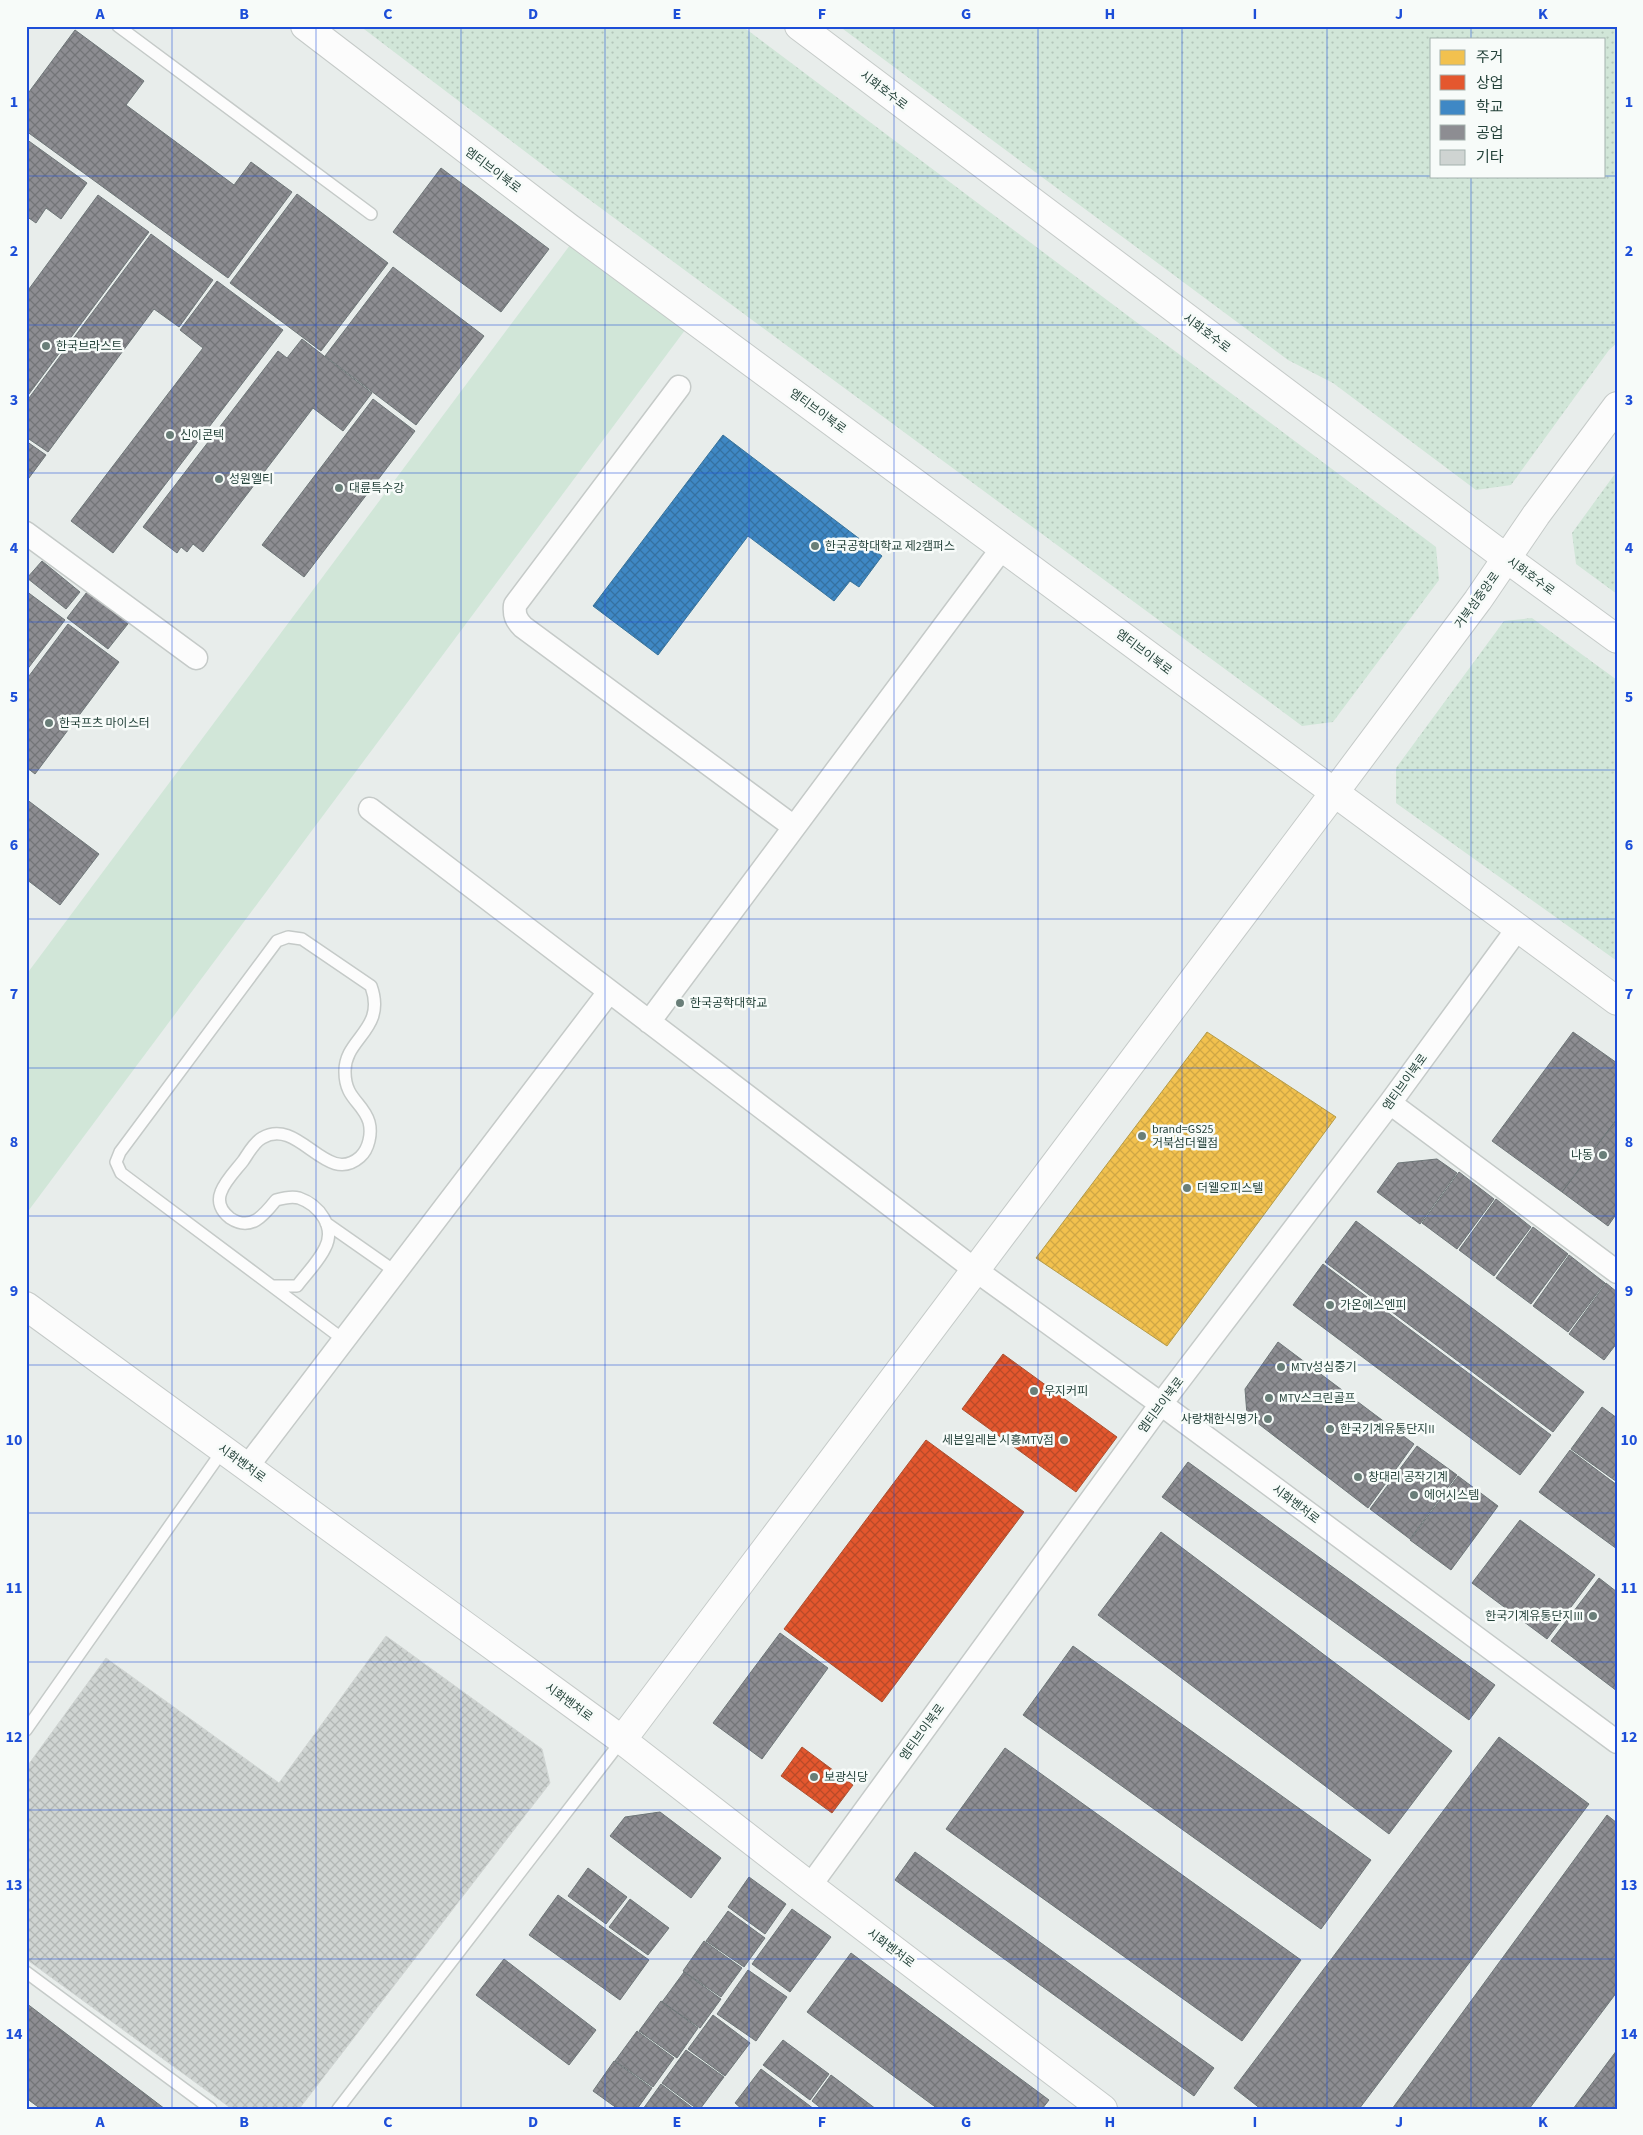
<svg xmlns="http://www.w3.org/2000/svg" width="1643" height="2135" font-family="'Source Sans 3','Noto Sans KR',sans-serif">
<defs>
<pattern id="grass-dots" width="8" height="8" patternUnits="userSpaceOnUse" patternTransform="scale(1.25)"><rect width="8" height="8" fill="#d1e6d8"/><path d="M2 2h.1M6 6h.1" fill="none" stroke="#b3c6ba" stroke-width="1.8" stroke-linecap="round"/></pattern>
<pattern id="homes-cross-hatch" width="8" height="8" patternUnits="userSpaceOnUse" patternTransform="scale(1.25)"><rect width="8" height="8" fill="#f2c14e"/><path d="M0 0l8 8M0 8l8-8" fill="none" stroke="#cfa745"/></pattern>
<pattern id="shops-cross-hatch" width="8" height="8" patternUnits="userSpaceOnUse" patternTransform="scale(1.25)"><rect width="8" height="8" fill="#e4572e"/><path d="M0 0l8 8M0 8l8-8" fill="none" stroke="#b94a28"/></pattern>
<pattern id="schools-cross-hatch" width="8" height="8" patternUnits="userSpaceOnUse" patternTransform="scale(1.25)"><rect width="8" height="8" fill="#3f88c5"/><path d="M0 0l8 8M0 8l8-8" fill="none" stroke="#3571a1"/></pattern>
<pattern id="industry-cross-hatch" width="8" height="8" patternUnits="userSpaceOnUse" patternTransform="scale(1.25)"><rect width="8" height="8" fill="#8d8d92"/><path d="M0 0l8 8M0 8l8-8" fill="none" stroke="#737578"/></pattern>
<pattern id="building-cross-hatch" width="8" height="8" patternUnits="userSpaceOnUse" patternTransform="scale(1.25)"><rect width="8" height="8" fill="#cfd4d2"/><path d="M0 0l8 8M0 8l8-8" fill="none" stroke="#b2b7b5"/></pattern>
</defs>
<rect width="100%" height="100%" fill="#e8edeb"/>
<!-- grass -->
<path fill="url(#grass-dots)" fill-rule="evenodd" d="M 360,26 L 742,26 L 1436,547 L 1439,580 L 1333,722 L 1302,726 L 556,175 Z
M 839,26 L 1617,26 L 1617,343 L 1609,350 L 1511,485 L 1476,490 L 1333,383 L 1288,360 ZM 1432,39 L 1604,39 L 1604,176 L 1432,176 Z
M 1617,471 L 1617,594 L 1576,564 L 1572,533 Z
M 1532,618 L 1617,680 L 1617,961 L 1396,803 L 1396,768 L 1504,621 Z"/>
<!-- park -->
<path fill="#d1e6d8" d="M 579,233 L 694,318 L 26,1214 L 26,975 Z"/>
<!-- homes -->
<path fill="url(#homes-cross-hatch)" stroke="#b49b48" d="M 1207,1032 L 1336,1117 L 1167,1346 L 1036,1258 Z"/>
<!-- shops -->
<path fill="url(#shops-cross-hatch)" stroke="#aa5132" d="M 1003,1354 L 1117,1437 L 1076,1492 L 962,1409 Z
M 926,1440 L 1024,1512 L 882,1702 L 784,1629 Z
M 802,1747 L 853,1785 L 832,1813 L 781,1776 Z"/>
<!-- schools -->
<path fill="url(#schools-cross-hatch)" stroke="#37739b" d="M 723,435 L 882,556 L 859,587 L 850,581 L 834,601 L 748,536 L 658,655 L 593,606 Z"/>
<!-- industry -->
<path fill="url(#industry-cross-hatch)" stroke="#6e7678" d="M 75,30 L 144,81 L 126,105 L 234,185 L 251,162 L 292,192 L 228,278 L 26,131 L 26,96 Z
M 26,139 L 87,183 L 61,219 L 46,208 L 36,223 L 26,216 Z
M 441,168 L 549,249 L 501,312 L 393,232 Z
M 297,194 L 388,263 L 321,351 L 230,283 Z
M 98,195 L 149,232 L 26,398 L 26,293 Z
M 151,234 L 213,280 L 179,327 L 154,309 L 48,452 L 26,437 L 26,402 Z
M 393,267 L 484,336 L 416,425 L 325,356 Z
M 217,281 L 283,330 L 113,553 L 71,521 L 203,348 L 180,330 Z
M 302,339 L 372,393 L 343,431 L 313,408 L 203,552 L 193,544 L 187,552 L 181,547 L 177,553 L 143,527 L 278,351 L 287,358 Z
M 373,399 L 415,431 L 304,577 L 262,545 Z
M 26,441 L 46,455 L 26,482 Z
M 42,561 L 80,592 L 66,609 L 27,578 Z
M 90,588 L 131,620 L 108,649 L 67,618 Z
M 26,591 L 65,620 L 26,671 Z
M 68,624 L 119,662 L 35,774 L 26,767 L 26,680 Z
M 26,799 L 99,854 L 60,905 L 26,879 Z
M 1573,1032 L 1617,1063 L 1617,1119 L 1562,1192 L 1492,1141 Z
M 1617,1119 L 1617,1213 L 1608,1226 L 1562,1192 Z
M 1437,1159 L 1457,1173 L 1420,1224 L 1377,1192 L 1398,1163 Z
M 1459,1172 L 1494,1199 L 1457,1249 L 1422,1223 Z
M 1496,1199 L 1531,1227 L 1494,1276 L 1459,1250 Z
M 1356,1221 L 1584,1392 L 1553,1432 L 1325,1262 Z
M 1533,1227 L 1568,1254 L 1531,1304 L 1496,1278 Z
M 1569,1255 L 1605,1283 L 1568,1332 L 1533,1306 Z
M 1323,1264 L 1551,1435 L 1520,1475 L 1293,1305 Z
M 1606,1283 L 1617,1292 L 1617,1343 L 1604,1360 L 1569,1334 Z
M 1278,1342 L 1414,1444 L 1368,1508 L 1247,1415 L 1245,1389 Z
M 1602,1407 L 1617,1418 L 1617,1482 L 1571,1449 Z
M 1417,1446 L 1457,1475 L 1410,1539 L 1370,1509 Z
M 1570,1450 L 1617,1485 L 1617,1549 L 1539,1492 Z
M 1188,1462 L 1495,1685 L 1469,1720 L 1162,1497 Z
M 1458,1476 L 1498,1506 L 1451,1570 L 1410,1540 Z
M 1520,1520 L 1595,1575 L 1547,1639 L 1472,1583 Z
M 1161,1532 L 1452,1751 L 1389,1834 L 1098,1615 Z
M 1599,1578 L 1617,1592 L 1617,1691 L 1551,1641 Z
M 780,1633 L 828,1668 L 762,1759 L 713,1723 Z
M 1073,1646 L 1371,1860 L 1321,1929 L 1023,1715 Z
M 1499,1737 L 1589,1804 L 1359,2109 L 1261,2109 L 1234,2088 Z
M 1005,1748 L 1301,1960 L 1242,2041 L 946,1829 Z
M 660,1812 L 721,1858 L 691,1898 L 610,1836 L 625,1817 Z
M 1607,1815 L 1617,1823 L 1617,1992 L 1529,2109 L 1392,2109 Z
M 915,1852 L 1214,2068 L 1194,2096 L 895,1880 Z
M 588,1868 L 627,1897 L 606,1924 L 568,1896 Z
M 749,1877 L 786,1904 L 765,1934 L 728,1907 Z
M 558,1895 L 649,1960 L 620,2000 L 529,1935 Z
M 630,1899 L 669,1928 L 648,1955 L 609,1927 Z
M 792,1909 L 831,1937 L 790,1992 L 752,1964 Z
M 728,1911 L 765,1938 L 744,1967 L 706,1941 Z
M 704,1941 L 742,1968 L 721,1997 L 683,1971 Z
M 851,1953 L 1049,2100 L 1042,2109 L 938,2109 L 807,2012 Z
M 504,1959 L 596,2030 L 569,2065 L 476,1995 Z
M 748,1970 L 787,1997 L 756,2041 L 717,2014 Z
M 684,1972 L 721,1999 L 700,2028 L 662,2002 Z
M 661,2001 L 698,2028 L 677,2058 L 639,2031 Z
M 26,2003 L 165,2109 L 41,2109 L 26,2098 Z
M 713,2015 L 750,2043 L 725,2076 L 688,2049 Z
M 637,2031 L 674,2058 L 653,2087 L 615,2061 Z
M 783,2040 L 829,2074 L 810,2100 L 763,2065 Z
M 686,2050 L 724,2077 L 700,2109 L 697,2109 L 662,2083 Z
M 1617,2050 L 1617,2109 L 1573,2109 Z
M 614,2061 L 652,2088 L 637,2109 L 618,2109 L 593,2091 Z
M 761,2069 L 814,2109 L 742,2109 L 735,2103 Z
M 831,2075 L 876,2109 L 822,2109 L 812,2101 Z
M 661,2084 L 694,2109 L 643,2109 Z"/>
<!-- building -->
<path fill="url(#building-cross-hatch)" stroke="#d1d6d4" d="M 386,1636 L 542,1749 L 550,1783 L 299,2109 L 232,2109 L 26,1959 L 26,1768 L 106,1658 L 279,1783 Z"/>
<g fill="none" stroke-linecap="round" stroke-linejoin="round">
<defs>
<path id="service" d="M 118,26 L 371,214
M 326,1223 L 396,1272
M 272,1286 L 297,1286 C 306,1274 319,1261 325,1248 C 336,1227 319,1205 299,1198 C 292,1196 283,1198 276,1200 C 264,1215 251,1232 230,1218 C 221,1211 217,1202 221,1192 C 225,1181 236,1170 243,1161 C 248,1154 254,1142 262,1138 C 299,1116 326,1187 360,1157 C 369,1149 372,1133 369,1122 C 363,1102 345,1099 345,1072 C 344,1038 387,1030 371,986 L 302,939 L 288,937 L 277,941 L 120,1152 L 116,1162 L 121,1173 L 344,1340
M 26,1730 L 223,1450
M 26,1972 L 211,2109
M 338,2109 L 622,1740"/>
<path id="minor" d="M 679,387 L 515,605 C 514,615 516,620 523,627 L 794,827
M 26,533 L 196,658
M 370,809 L 974,1269 L 1161,1404 L 1617,1742
M 649,1022 L 1003,547
M 1390,1103 L 1617,1272
M 247,1467 L 609,992
M 810,1886 L 1161,1404 L 1390,1103 L 1518,928"/>
<path id="tertiary" d="M 305,26 L 568,227 L 1617,1001
M 799,26 L 1506,558 L 1617,639
M 26,1306 L 622,1740 L 810,1886 L 1103,2109
M 622,1740 L 1334,793 L 1478,600 L 1536,515 L 1617,406"/>
</defs>
<!-- service casing -->
<use href="#service" stroke="#c5cac8" stroke-width="14"/>
<!-- minor casing -->
<use href="#minor" stroke="#c5cac8" stroke-width="25"/>
<!-- tertiary casing -->
<use href="#tertiary" stroke="#c5cac8" stroke-width="30"/>
<!-- service -->
<use href="#service" stroke="#fcfcfc" stroke-width="11"/>
<!-- minor -->
<use href="#minor" stroke="#fcfcfc" stroke-width="22"/>
<!-- tertiary -->
<use href="#tertiary" stroke="#fcfcfc" stroke-width="28"/>
</g>
<!-- grid -->
<path fill="none" stroke="#1d4ed8" stroke-width="1" stroke-opacity="0.55" d="M 172,26 L 172,2109M 316,26 L 316,2109M 461,26 L 461,2109M 605,26 L 605,2109M 749,26 L 749,2109M 894,26 L 894,2109M 1038,26 L 1038,2109M 1182,26 L 1182,2109M 1327,26 L 1327,2109M 1471,26 L 1471,39M 26,176 L 1432,176M 1471,176 L 1471,2109M 1604,176 L 1617,176M 26,325 L 1617,325M 26,473 L 1617,473M 26,622 L 1617,622M 26,770 L 1617,770M 26,919 L 1617,919M 26,1068 L 1617,1068M 26,1216 L 1617,1216M 26,1365 L 1617,1365M 26,1513 L 1617,1513M 26,1662 L 1617,1662M 26,1810 L 1617,1810M 26,1959 L 1617,1959"/>
<!-- markers -->
<g fill="#697e78" stroke="#f7fbf9" stroke-width="2">
<circle cx="46" cy="346" r="5"/>
<circle cx="170" cy="435" r="5"/>
<circle cx="219" cy="479" r="5"/>
<circle cx="339" cy="488" r="5"/>
<circle cx="815" cy="546" r="5"/>
<circle cx="49" cy="723" r="5"/>
<circle cx="680" cy="1003" r="5"/>
<circle cx="1142" cy="1136" r="5"/>
<circle cx="1603" cy="1155" r="5"/>
<circle cx="1187" cy="1188" r="5"/>
<circle cx="1330" cy="1305" r="5"/>
<circle cx="1281" cy="1367" r="5"/>
<circle cx="1034" cy="1391" r="5"/>
<circle cx="1269" cy="1398" r="5"/>
<circle cx="1268" cy="1419" r="5"/>
<circle cx="1330" cy="1429" r="5"/>
<circle cx="1064" cy="1440" r="5"/>
<circle cx="1358" cy="1477" r="5"/>
<circle cx="1414" cy="1495" r="5"/>
<circle cx="1593" cy="1616" r="5"/>
<circle cx="814" cy="1777" r="5"/>
</g>
<g text-anchor="middle" stroke-width="5" stroke-linejoin="round" paint-order="stroke">
<!-- street labels -->
<g font-size="12" fill="#24423a" stroke="#f7fbf9">
<text transform="translate(884 90) rotate(37)" y="4">시화호수로</text>
<text transform="translate(493 170) rotate(37)" y="4">엠티브이북로</text>
<text transform="translate(1207 333) rotate(37)" y="4">시화호수로</text>
<text transform="translate(818 411) rotate(36)" y="4">엠티브이북로</text>
<text transform="translate(1531 576) rotate(36)" y="4">시화호수로</text>
<text transform="translate(1477 600) rotate(-54)" y="4">거북섬중앙로</text>
<text transform="translate(1144 652) rotate(37)" y="4">엠티브이북로</text>
<text transform="translate(1405 1082) rotate(-54)" y="4">엠티브이북로</text>
<text transform="translate(1161 1405) rotate(-53)" y="4">엠티브이북로</text>
<text transform="translate(242 1463) rotate(36)" y="4">시화벤처로</text>
<text transform="translate(1296 1504) rotate(37)" y="4">시화벤처로</text>
<text transform="translate(569 1702) rotate(36)" y="4">시화벤처로</text>
<text transform="translate(922 1732) rotate(-54)" y="4">엠티브이북로</text>
<text transform="translate(891 1948) rotate(37)" y="4">시화벤처로</text>
</g>
<!-- poi labels -->
<g font-size="12" fill="#24423a" stroke="#f7fbf9" text-anchor="start">
<text x="56" y="350">한국브라스트</text>
<text x="180" y="439">신이콘텍</text>
<text x="229" y="483">성원엘티</text>
<text x="349" y="492">대륜특수강</text>
<text x="825" y="550">한국공학대학교 제2캠퍼스</text>
<text x="59" y="727">한국프츠 마이스터</text>
<text x="690" y="1007">한국공학대학교</text>
<text x="1152" y="1133">brand=GS25<tspan x="1152" dy="14">거북섬더웰점</tspan></text>
<text x="1593" y="1159" text-anchor="end">나동</text>
<text x="1197" y="1192">더웰오피스텔</text>
<text x="1340" y="1309">가온에스엔피</text>
<text x="1291" y="1371">MTV성심중기</text>
<text x="1044" y="1395">우지커피</text>
<text x="1279" y="1402">MTV스크린골프</text>
<text x="1258" y="1423" text-anchor="end">사랑채한식명가</text>
<text x="1340" y="1433">한국기계유통단지II</text>
<text x="1054" y="1444" text-anchor="end">세븐일레븐 시흥MTV점</text>
<text x="1368" y="1481">창대리 공작기계</text>
<text x="1424" y="1499">에어시스템</text>
<text x="1583" y="1620" text-anchor="end">한국기계유통단지III</text>
<text x="824" y="1781">보광식당</text>
</g>
</g>
<!-- border -->
<rect width="1643" height="2135" fill="none" stroke="#f7fbf9" stroke-width="55"/>
<!-- legend -->
<rect x="1430" y="38" width="175" height="140" fill="#f7fbf9" stroke="#a3b1ad"/>
<rect x="1440" y="50" width="25" height="15" fill="#f2c14e" stroke="#a3b1ad"/>
<text x="1476" y="62" font-size="15" fill="#24423a">주거</text>
<rect x="1440" y="75" width="25" height="15" fill="#e4572e" stroke="#a3b1ad"/>
<text x="1476" y="88" font-size="15" fill="#24423a">상업</text>
<rect x="1440" y="100" width="25" height="15" fill="#3f88c5" stroke="#a3b1ad"/>
<text x="1476" y="112" font-size="15" fill="#24423a">학교</text>
<rect x="1440" y="125" width="25" height="15" fill="#8d8d92" stroke="#a3b1ad"/>
<text x="1476" y="138" font-size="15" fill="#24423a">공업</text>
<rect x="1440" y="150" width="25" height="15" fill="#cfd4d2" stroke="#a3b1ad"/>
<text x="1476" y="162" font-size="15" fill="#24423a">기타</text>
<rect x="28" y="28" width="1588" height="2080" fill="none" stroke="#1d4ed8" stroke-width="2"/>
<g font-size="16" text-anchor="middle" font-weight="bold" fill="#1d4ed8">
<text x="100" y="19">A</text>
<text x="244" y="19">B</text>
<text x="388" y="19">C</text>
<text x="533" y="19">D</text>
<text x="677" y="19">E</text>
<text x="822" y="19">F</text>
<text x="966" y="19">G</text>
<text x="1110" y="19">H</text>
<text x="1255" y="19">I</text>
<text x="1399" y="19">J</text>
<text x="1543" y="19">K</text>
<text x="14" y="107">1</text>
<text x="1629" y="107">1</text>
<text x="14" y="256">2</text>
<text x="1629" y="256">2</text>
<text x="14" y="405">3</text>
<text x="1629" y="405">3</text>
<text x="14" y="553">4</text>
<text x="1629" y="553">4</text>
<text x="14" y="702">5</text>
<text x="1629" y="702">5</text>
<text x="14" y="850">6</text>
<text x="1629" y="850">6</text>
<text x="14" y="999">7</text>
<text x="1629" y="999">7</text>
<text x="14" y="1147">8</text>
<text x="1629" y="1147">8</text>
<text x="14" y="1296">9</text>
<text x="1629" y="1296">9</text>
<text x="14" y="1445">10</text>
<text x="1629" y="1445">10</text>
<text x="14" y="1593">11</text>
<text x="1629" y="1593">11</text>
<text x="14" y="1742">12</text>
<text x="1629" y="1742">12</text>
<text x="14" y="1890">13</text>
<text x="1629" y="1890">13</text>
<text x="14" y="2039">14</text>
<text x="1629" y="2039">14</text>
<text x="100" y="2127">A</text>
<text x="244" y="2127">B</text>
<text x="388" y="2127">C</text>
<text x="533" y="2127">D</text>
<text x="677" y="2127">E</text>
<text x="822" y="2127">F</text>
<text x="966" y="2127">G</text>
<text x="1110" y="2127">H</text>
<text x="1255" y="2127">I</text>
<text x="1399" y="2127">J</text>
<text x="1543" y="2127">K</text>
</g>
</svg>
